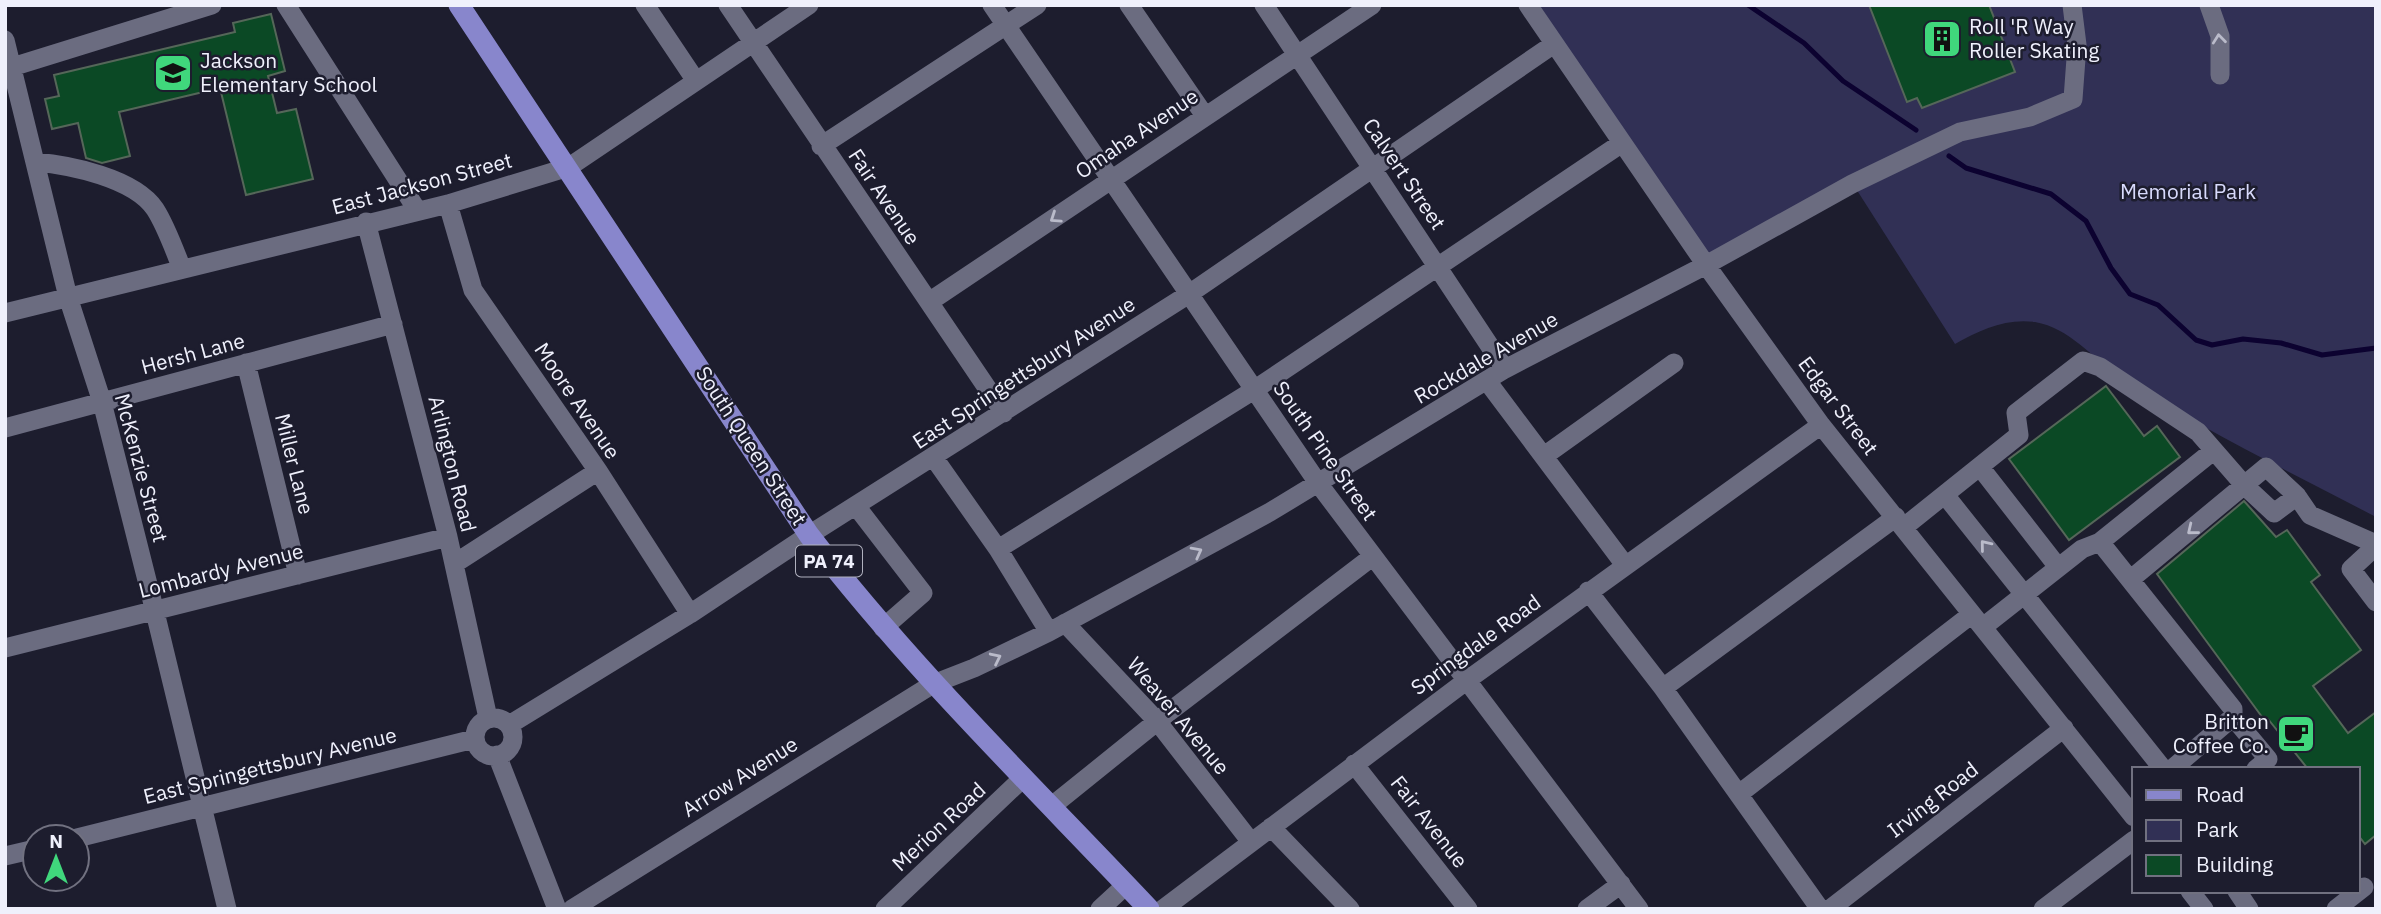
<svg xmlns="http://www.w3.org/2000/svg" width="2381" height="914" font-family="'IBM Plex Sans',sans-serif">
<rect width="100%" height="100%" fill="#1d1d2e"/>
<!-- green -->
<path fill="#313055" d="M 1528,5 L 2376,5 L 2376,517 C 2290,472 2201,429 2119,376 C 2092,358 2070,328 2035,322 C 2006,318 1980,330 1955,344 L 1853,184 L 1706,265 Z"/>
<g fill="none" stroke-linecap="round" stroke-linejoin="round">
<!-- stream -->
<path stroke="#0c0230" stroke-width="5" d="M 1748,5 L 1804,43 L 1843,81 L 1916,130
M 1949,156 L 1966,168 L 2051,194 L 2086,221 L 2111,268 L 2130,294 L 2158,305 L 2196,340 L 2212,345 L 2243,339 L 2281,343 L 2322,355 L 2376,348"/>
</g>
<!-- building -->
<path fill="#0b4925" stroke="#556759" stroke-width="2" d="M 1869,5 L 1989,5 L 2015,72 L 1922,108 L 1917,98 L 1907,102 Z
M 271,14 L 285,71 L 268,76 L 277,113 L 296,109 L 313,179 L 246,195 L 220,88 L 119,112 L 130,156 L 102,163 L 86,158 L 78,123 L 52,129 L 45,99 L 59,96 L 54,75 L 235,32 L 233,23 Z
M 2106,386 L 2144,436 L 2157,426 L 2180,457 L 2069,540 L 2009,459 Z
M 2244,501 L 2276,537 L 2287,530 L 2320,575 L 2311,582 L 2361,650 L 2313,686 L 2348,733 L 2376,712 L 2376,835 L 2365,844 L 2358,835 L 2358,769 L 2308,769 L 2268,719 L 2265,721 L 2157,574 Z"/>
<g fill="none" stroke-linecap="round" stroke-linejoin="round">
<!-- minor -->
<path stroke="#6b6c80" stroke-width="19" d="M 286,5 L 417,210
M 645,5 L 696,81
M 728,5 L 1004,413
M 992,5 L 1318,483 L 1639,909
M 1129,5 L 1205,116
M 1264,5 L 1505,369
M 1528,5 L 1706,265 L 1821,425 L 2134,817
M 2209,5 L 2220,36 L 2220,75
M 5,40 L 68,297 L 102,402 L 154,608 L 227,909
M 12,67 L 212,5
M 821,146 L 1037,5
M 35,162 C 70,165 134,178 155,209 C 166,226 174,249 182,269
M 448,204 L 473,290 L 598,471 L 690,614
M 366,222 L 448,537 L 488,718
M 929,302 L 1372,5
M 5,313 L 448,204 L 569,167 L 809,5
M 246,363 L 298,575
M 1487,381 L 1625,565
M 5,428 L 393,324
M 1544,456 L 1674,363
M 934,458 L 998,549 L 1049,632
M 1980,467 L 2058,567
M 1945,495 L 2163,769
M 856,506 L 923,593 L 883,628
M 1904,527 L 2019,435 L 2016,413 L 2083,361 L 2100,367 L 2198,432 L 2245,486 L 2274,513 L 2297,496
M 2100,542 L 2213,451
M 2376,546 L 2351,569 L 2376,602
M 998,549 L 1254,390 L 1622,143
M 454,564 L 598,471
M 2131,579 L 2266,467 L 2297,496 L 2310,515 L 2376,544
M 1588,591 L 1663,688 L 1820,909
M 1065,623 L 1157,721 L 1251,842
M 1983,627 L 2082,549 L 2100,542 L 2233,709 L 2233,717 L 2172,769
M 5,648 L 448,537
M 1663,688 L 1896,517
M 2233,717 L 2268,759 L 2256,769
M475 737a19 19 0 1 1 38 0a19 19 0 1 1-38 0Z
M 509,725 L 690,614 L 809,535 L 1189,294 L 1554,44
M 497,755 L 557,909
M 1354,764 L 1468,909
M 1739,794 L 1972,614
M 1052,806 L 1165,715 L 1372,557
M 1271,827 L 1350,909
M 77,838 L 474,739
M 5,856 L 35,849
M 2190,891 L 2204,909
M 2237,891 L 2249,909
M 572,909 L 933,684 L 974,668 L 1049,632 L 1270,512 L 1505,369 L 1706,265 L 1852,184 L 1960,132 L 2030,117 L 2073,99 L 2077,45 L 2072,5
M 885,909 L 1023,778
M 1100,909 L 1126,885
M 1163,909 L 1466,681 L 1821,425
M 1587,909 L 1621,884
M 1830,909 L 2064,728
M 2043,909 L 2134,840
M 2336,909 L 2364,887"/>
<!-- major -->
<path stroke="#8886cc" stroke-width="21" d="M 459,5 L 809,535 C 912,669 1033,786 1149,909"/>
</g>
<!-- one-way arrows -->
<defs><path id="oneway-chevron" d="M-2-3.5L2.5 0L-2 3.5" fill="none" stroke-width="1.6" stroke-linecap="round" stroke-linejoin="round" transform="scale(1.75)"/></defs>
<g stroke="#babbca">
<use href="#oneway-chevron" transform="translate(2219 39) rotate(-96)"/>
<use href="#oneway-chevron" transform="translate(1055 218) rotate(146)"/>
<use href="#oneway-chevron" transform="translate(2192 530) rotate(141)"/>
<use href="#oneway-chevron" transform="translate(1985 545) rotate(-129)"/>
<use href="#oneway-chevron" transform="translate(1197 552) rotate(-28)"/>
<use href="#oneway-chevron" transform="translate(996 658) rotate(-26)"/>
</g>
<!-- icons -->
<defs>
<symbol id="building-square" viewBox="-11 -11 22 22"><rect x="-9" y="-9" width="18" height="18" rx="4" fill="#40d77c" stroke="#1d1d2e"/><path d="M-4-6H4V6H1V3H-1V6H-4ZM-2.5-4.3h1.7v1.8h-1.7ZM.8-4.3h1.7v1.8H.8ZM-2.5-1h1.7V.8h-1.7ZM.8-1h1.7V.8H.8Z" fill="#111"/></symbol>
<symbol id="school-square" viewBox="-11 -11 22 22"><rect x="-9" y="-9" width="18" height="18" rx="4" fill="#40d77c" stroke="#1d1d2e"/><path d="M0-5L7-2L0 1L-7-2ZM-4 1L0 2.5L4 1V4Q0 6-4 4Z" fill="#111"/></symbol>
<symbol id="cafe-square" viewBox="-11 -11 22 22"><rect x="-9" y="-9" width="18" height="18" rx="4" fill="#40d77c" stroke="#1d1d2e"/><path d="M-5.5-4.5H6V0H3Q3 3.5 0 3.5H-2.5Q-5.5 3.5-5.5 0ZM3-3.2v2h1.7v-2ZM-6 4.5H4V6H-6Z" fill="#111"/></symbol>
</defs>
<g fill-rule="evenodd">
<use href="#building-square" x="1920" y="17" width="44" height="44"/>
<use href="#school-square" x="151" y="51" width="44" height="44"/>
<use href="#cafe-square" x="2274" y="712" width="44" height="44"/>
</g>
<g text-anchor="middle" stroke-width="5" stroke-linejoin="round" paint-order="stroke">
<!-- shield labels -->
<rect fill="#1d1d2e" stroke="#b0b1be" stroke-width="2" x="796" y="545.5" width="66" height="31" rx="5"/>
<g font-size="19" font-weight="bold" fill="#eff0fc">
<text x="829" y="568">PA 74</text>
</g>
<!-- poi labels -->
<g font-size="21" fill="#eff0fc" stroke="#1d1d2e" text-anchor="start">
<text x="1969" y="34">Roll 'R Way<tspan x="1969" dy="24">Roller Skating</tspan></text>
<text x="200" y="68">Jackson<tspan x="200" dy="24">Elementary School</tspan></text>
<text x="2269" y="729" text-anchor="end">Britton<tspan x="2269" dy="24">Coffee Co.</tspan></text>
</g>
<!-- street labels -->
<g font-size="21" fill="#eff0fc" stroke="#1d1d2e">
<text transform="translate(1137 134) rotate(-34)" y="7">Omaha Avenue</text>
<text transform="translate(1404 174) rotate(56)" y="7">Calvert Street</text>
<text transform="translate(422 184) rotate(-15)" y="7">East Jackson Street</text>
<text transform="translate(884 197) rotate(56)" y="7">Fair Avenue</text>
<text transform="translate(193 354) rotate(-15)" y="7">Hersh Lane</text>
<text transform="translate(1486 358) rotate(-30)" y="7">Rockdale Avenue</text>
<text transform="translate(1024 373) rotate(-33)" y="7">East Springettsbury Avenue</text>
<text transform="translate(577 401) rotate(56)" y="7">Moore Avenue</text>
<text transform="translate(1838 406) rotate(53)" y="7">Edgar Street</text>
<text transform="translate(751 446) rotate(57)" y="7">South Queen Street</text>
<text transform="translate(1325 451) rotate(55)" y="7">South Pine Street</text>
<text transform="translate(294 464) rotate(76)" y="7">Miller Lane</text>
<text transform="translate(452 464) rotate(76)" y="7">Arlington Road</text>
<text transform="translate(141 468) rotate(75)" y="7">McKenzie Street</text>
<text transform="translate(221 571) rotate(-14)" y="7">Lombardy Avenue</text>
<text transform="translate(1476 645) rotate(-36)" y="7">Springdale Road</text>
<text transform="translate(1178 716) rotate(50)" y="7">Weaver Avenue</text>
<text transform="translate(270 766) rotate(-14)" y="7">East Springettsbury Avenue</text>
<text transform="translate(740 777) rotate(-32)" y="7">Arrow Avenue</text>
<text transform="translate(1933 800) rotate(-38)" y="7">Irving Road</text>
<text transform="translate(1429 822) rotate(52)" y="7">Fair Avenue</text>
<text transform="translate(939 827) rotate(-43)" y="7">Merion Road</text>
</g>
<!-- park labels -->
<g font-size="21" fill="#d8dafc" stroke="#1d1d2e">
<text x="2188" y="199">Memorial Park</text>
</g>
</g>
<!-- border -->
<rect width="2381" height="914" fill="none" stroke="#eff0fc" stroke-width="14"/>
<!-- legend -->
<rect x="2132" y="767" width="228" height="126" fill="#1d1d2e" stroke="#717180" stroke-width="2"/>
<rect x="2146" y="790" width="35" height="10" fill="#8886cc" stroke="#717180" stroke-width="2"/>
<text x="2196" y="802" font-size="21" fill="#eff0fc">Road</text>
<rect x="2146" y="820" width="35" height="21" fill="#313055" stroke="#717180" stroke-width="2"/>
<text x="2196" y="837" font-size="21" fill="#eff0fc">Park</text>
<rect x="2146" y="855" width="35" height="21" fill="#0b4925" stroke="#717180" stroke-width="2"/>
<text x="2196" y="872" font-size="21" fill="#eff0fc">Building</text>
<!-- north arrow -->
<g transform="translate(56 858)"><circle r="33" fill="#1d1d2e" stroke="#717180" stroke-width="2"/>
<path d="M0-5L12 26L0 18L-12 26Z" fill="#40d77c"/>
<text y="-10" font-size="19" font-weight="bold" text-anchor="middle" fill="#eff0fc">N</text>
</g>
</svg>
